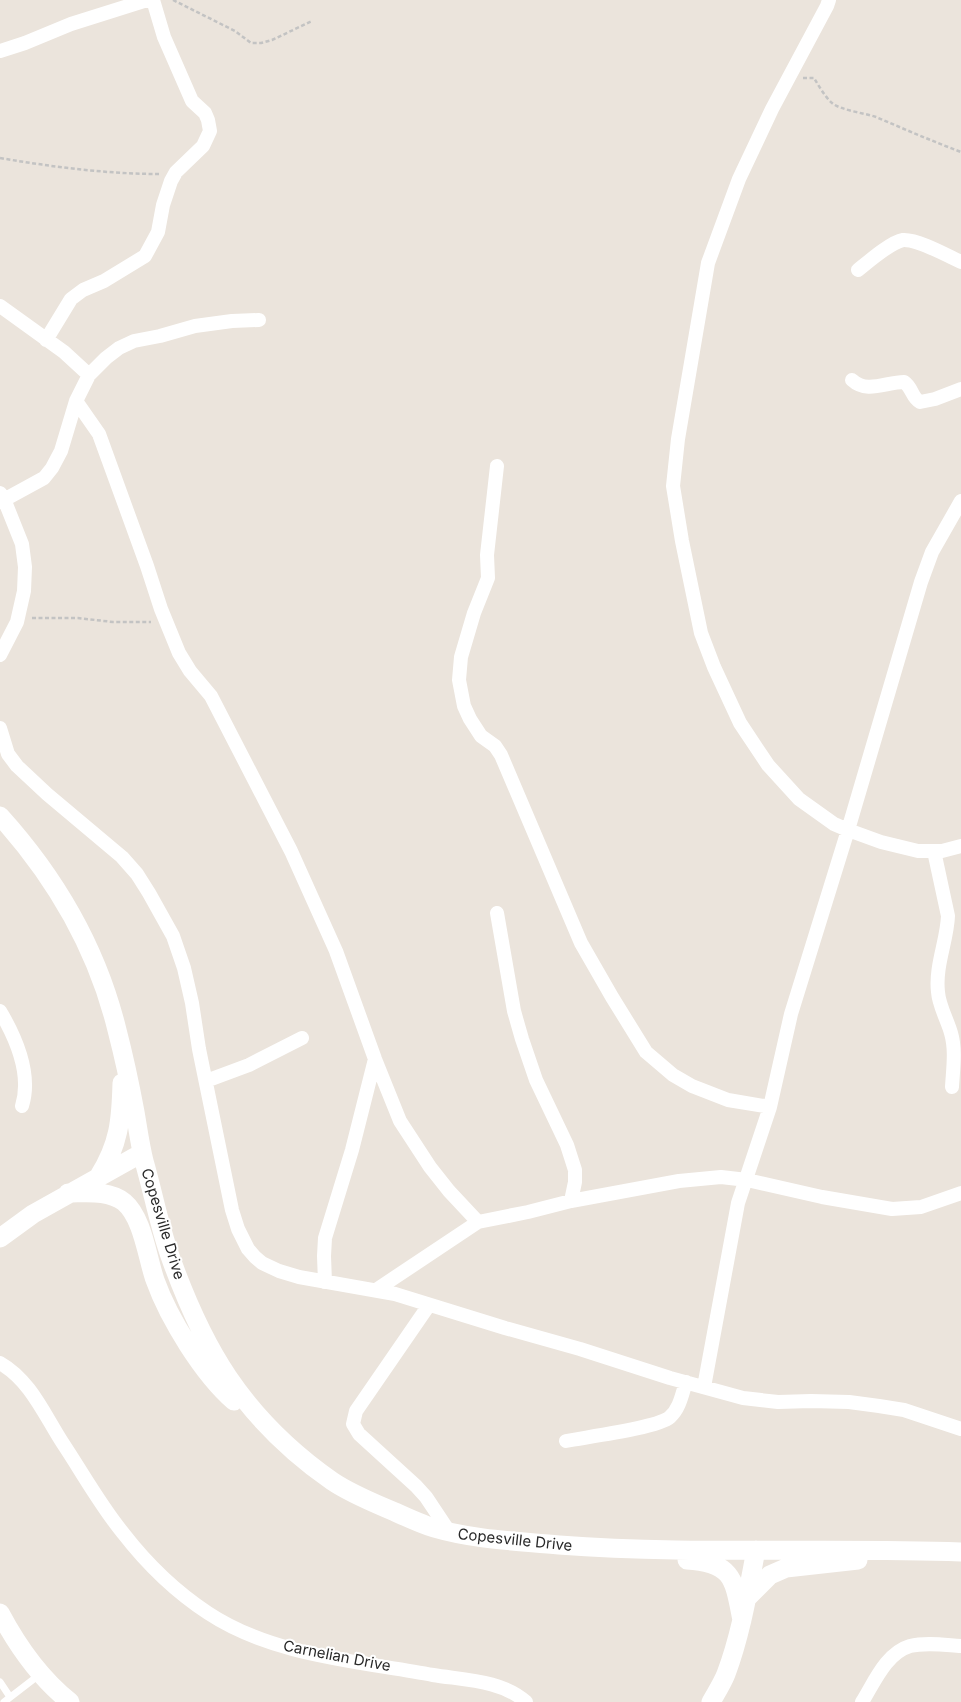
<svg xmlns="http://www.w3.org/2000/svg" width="961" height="1702" font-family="Inter,sans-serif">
<rect width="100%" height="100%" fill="#ebe4dc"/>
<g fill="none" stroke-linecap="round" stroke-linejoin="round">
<!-- path -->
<path stroke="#c3c3c3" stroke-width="2.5" stroke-dasharray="4 2.5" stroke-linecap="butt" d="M 173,0 L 235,31 L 251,43 L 261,43 L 272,40 L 312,21
M 803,78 L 814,78 C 819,86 825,97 832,103 C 840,110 864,113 876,117 C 904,129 932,141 961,152
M 0,158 C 53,167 107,174 160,174
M 32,618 L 78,618 L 113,622 L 151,622"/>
<!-- lane -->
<path stroke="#fff" stroke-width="7" d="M 0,1682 L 10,1697
M 4,1702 L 39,1675"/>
<!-- street -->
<path stroke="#fff" stroke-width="14" d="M 829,0 L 827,6 L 772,109 L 739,179 L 708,263 L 678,439 L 673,486 L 682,541 L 701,633 L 714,667 L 740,723 L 768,765 L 799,799 L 834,824 L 848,830 L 881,842 L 918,851 L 942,851 L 961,846
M 0,51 L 25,43 L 71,24 L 147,0
M 858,270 C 868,262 891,242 903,240 C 918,239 948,256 961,262
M 0,306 L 64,352 L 89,375 L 76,401 L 61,451 L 52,468 L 44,478 L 0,502
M 46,340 L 71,299 L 83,290 L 104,281 L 145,256 L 158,232 L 163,205 L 171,181 L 176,172 L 203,146 L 210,131 L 208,120 L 205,113 L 192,101 L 164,37 L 153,0
M 89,375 L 106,358 L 119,348 L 134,341 L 160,336 L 195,326 L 232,321 L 259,320
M 852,380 C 867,394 886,382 904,382 C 912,387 912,398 920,402 L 935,399 L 961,389
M 76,401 L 99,434 L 147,566 L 161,609 L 179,653 L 190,671 L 211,696 L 291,851 L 336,951 L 375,1059 L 400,1121 L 430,1167 L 449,1191 L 478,1222
M 497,466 L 487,555 L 488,578 L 474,613 L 461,657 L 459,680 L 464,706 L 470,719 L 481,736 L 495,746 L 501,755 L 581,943 L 612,997 L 646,1052 L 673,1075 L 692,1086 L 728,1100 L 770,1107
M 0,493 L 4,499 L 22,544 L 25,567 L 24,591 L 17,622 L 0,655
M 0,728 L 8,754 L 17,766 L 47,794 L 122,857 L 137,874 L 149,893 L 173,936 L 184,968 L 192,1003 L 199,1049 L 232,1210 L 238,1229 L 248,1249 L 255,1257 L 262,1263 L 279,1271 L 299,1277 L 395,1294 L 505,1328 L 580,1349 L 670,1378 L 743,1398 L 778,1402 L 811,1401 L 849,1402 L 879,1406 L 904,1410 L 961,1429
M 934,851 L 948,916 C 947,941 935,966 938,992 C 939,1006 947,1019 951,1033 C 956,1050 953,1069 952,1087
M 497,913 L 514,1011 L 522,1039 L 536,1080 L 567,1145 L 575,1170 L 575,1182 L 571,1201
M 0,1011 C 16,1038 32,1074 22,1106
M 206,1081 L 249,1065 L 302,1038
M 325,1282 L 324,1256 L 325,1238 L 352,1150 L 375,1059
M 376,1290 L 478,1222 L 528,1212 L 571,1201 L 679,1181 L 721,1177 L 747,1180 L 822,1197 L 892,1209 L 921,1207 L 961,1193
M 429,1305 L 356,1411 L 353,1424 L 359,1434 L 416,1486 L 426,1497 L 450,1533
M 0,1363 C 30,1380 44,1414 62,1442 C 82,1472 100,1505 123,1533 C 147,1564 176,1592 208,1613 C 273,1656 358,1661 433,1675 C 463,1680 502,1680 526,1702
M 704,1387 L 738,1203 L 770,1107 L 791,1014 L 848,830 L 921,582 L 932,552 L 961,501
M 566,1441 C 586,1437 658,1428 670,1417 C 680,1408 682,1394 686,1382
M 862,1702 C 874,1683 886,1653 910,1646 C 926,1642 945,1645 961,1646"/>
<!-- secondary -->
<path stroke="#fff" stroke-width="19" d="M 0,816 C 56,878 97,948 117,1030 C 124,1057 130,1085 135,1112 C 138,1129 140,1145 144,1161 C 153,1192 159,1225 170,1256 C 185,1298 203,1340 228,1377 C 255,1417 292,1453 332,1481 C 351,1494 374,1503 395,1512 C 408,1518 421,1524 434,1528 C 475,1540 517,1541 559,1545 C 693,1555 827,1547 961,1552
M 99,1176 C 119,1144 121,1121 122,1083
M 68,1193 C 87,1193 108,1190 124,1202 C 143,1218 147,1257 155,1280 C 169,1319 203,1374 234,1401
M 0,1238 L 33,1214 L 142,1153
M 687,1560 C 734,1563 734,1580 742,1620
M 746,1599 L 770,1575 L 786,1568 L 858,1560
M 0,1613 C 17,1645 41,1679 70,1702
M 711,1702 C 716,1693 722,1684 726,1674 C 741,1634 748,1591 756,1550"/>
</g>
<g text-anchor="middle" stroke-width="4" stroke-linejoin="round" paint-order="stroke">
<!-- street labels -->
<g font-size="15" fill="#292929" stroke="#fff">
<text transform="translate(163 1224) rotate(73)" y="5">Copesville Drive</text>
<text transform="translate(515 1540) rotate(6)" y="5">Copesville Drive</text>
<text transform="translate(337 1656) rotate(11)" y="5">Carnelian Drive</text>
</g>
</g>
</svg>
